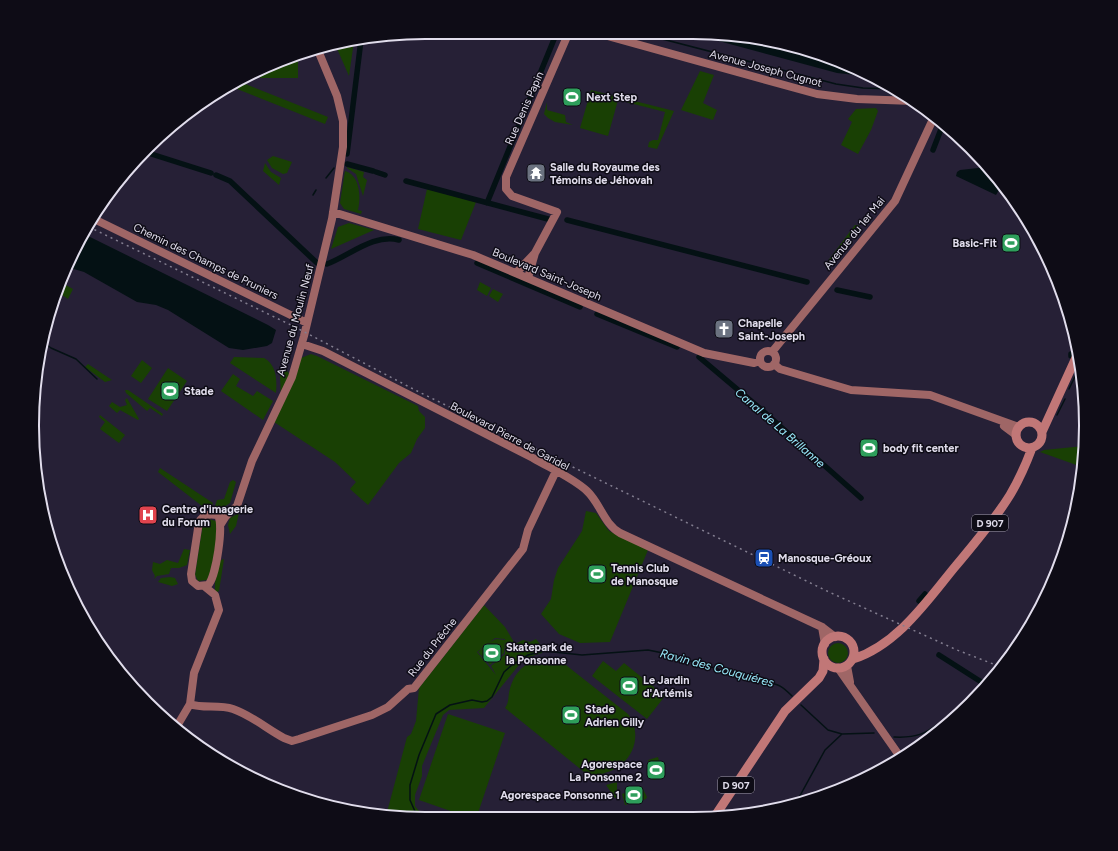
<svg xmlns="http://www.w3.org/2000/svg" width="1118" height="851" font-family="Figtree,sans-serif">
<rect width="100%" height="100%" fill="#262036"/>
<!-- green -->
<path fill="#194004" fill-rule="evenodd" d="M 354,41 L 349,76 L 335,44 Z
M 298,56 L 298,78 L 260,78 L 260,72 Z
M 700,71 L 714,75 L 703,103 L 717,110 L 713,120 L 681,110 Z
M 240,82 L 328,117 L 325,124 L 237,89 Z
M 591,90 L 674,111 L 657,149 L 648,147 L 649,142 L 653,140 L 658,140 L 665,112 L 618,100 L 608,136 L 580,128 Z
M 547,102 L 547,110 L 565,115 L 566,122 L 573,125 L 555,122 L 548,118 L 544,114 Z
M 876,108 L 878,111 L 871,130 L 858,154 L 841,145 L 852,122 L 848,119 L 856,109 Z
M 273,156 L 292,162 L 287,173 L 283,174 L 272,168 L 267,160 Z
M 265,163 L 271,172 L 281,178 L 279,185 L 263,171 Z
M 347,167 L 364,172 L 363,177 L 367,180 L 363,196 L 356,174 L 347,168 Z
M 345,171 C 360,175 361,197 358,210 L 362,211 L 361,214 L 344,209 L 340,203 Z
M 427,189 L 476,202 L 461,240 L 418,229 Z
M 349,223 L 374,230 L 331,249 L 338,227 Z
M 855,225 L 859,225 L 827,267 L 827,262 Z
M 480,282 L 491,288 L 487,296 L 477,290 Z
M 62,283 L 73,289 L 68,299 L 59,293 Z
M 493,289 L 503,294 L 498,302 L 489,296 Z
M 311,354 L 317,356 L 418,406 L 419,411 L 425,417 L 425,428 L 417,439 L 411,453 L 399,463 L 368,505 L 350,489 L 356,482 L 335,462 L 274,422 L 301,358 Z
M 234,357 L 264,358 C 277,365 277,381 276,393 L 230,363 Z
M 142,360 L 152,368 L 141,383 L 131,376 Z
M 88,364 L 112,380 L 105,382 L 85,367 Z
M 283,365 L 290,375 L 281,397 L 280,376 Z
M 168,368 L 187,381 L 167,411 L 148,399 Z
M 233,374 L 240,379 L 236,386 L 253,396 L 257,391 L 273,401 L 263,420 L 221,391 Z
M 125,390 L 128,390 L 163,414 L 162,416 L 150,408 L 147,411 L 126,393 Z
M 127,398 L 139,419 L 138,420 L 120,410 L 117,413 L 109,406 L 112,402 L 120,407 L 127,405 L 125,400 Z
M 100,415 L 125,435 L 119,443 L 100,429 L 105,422 L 99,417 Z
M 1084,446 L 1082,467 L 1040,452 L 1044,450 Z
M 160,468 L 213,503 L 212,506 L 202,506 L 158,472 Z
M 233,480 L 236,482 L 230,503 L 221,509 L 215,506 L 217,500 L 224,499 L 230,482 Z
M 586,511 L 596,513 L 609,531 L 648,550 L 610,642 L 580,643 L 559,634 L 541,614 L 551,599 L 554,580 L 558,568 L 582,531 Z
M 239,513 L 236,526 L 230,534 L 228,525 L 230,518 Z
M 208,519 L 216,521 C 218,540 215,563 207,580 L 198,581 L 195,575 L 203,523 Z
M 184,549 L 190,550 L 187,565 L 179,568 L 171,568 L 169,574 L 157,576 L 154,579 L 155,576 L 152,570 L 153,562 L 160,564 L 167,560 L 178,563 Z
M 224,559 L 219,591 L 215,593 L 215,583 L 219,561 Z
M 170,577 L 175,578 L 178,584 L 172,586 L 158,582 L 161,578 Z
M 484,605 L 505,627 L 515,644 L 523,640 L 530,642 L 536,639 L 543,648 L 542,653 L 528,657 L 519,665 L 484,708 L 449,710 L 443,715 L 422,766 L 422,776 L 415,795 L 415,806 L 420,812 L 409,816 L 386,816 L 407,737 L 411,734 L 416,721 L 419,688 ZM 495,638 L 505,639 L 505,654 L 491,666 L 496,675 L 477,652 Z
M 496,639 L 505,640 L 504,653 L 490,665 L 478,652 L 490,642 Z
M828 653a10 10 0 1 1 20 0a10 10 0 1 1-20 0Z
M 540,657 L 557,658 L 628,714 C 641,731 636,755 618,767 C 610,773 600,772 594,780 L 505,708 C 509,702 508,699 509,693 C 513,674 522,665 540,657 Z
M 603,661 L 616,671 L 624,663 L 665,696 L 647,719 L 592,676 Z
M 448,714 L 505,733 L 477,816 L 465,816 L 419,800 Z
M 658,757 L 664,778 L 653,780 L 648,762 L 648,760 Z
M 617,782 L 617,798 L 615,798 L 606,785 Z
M 642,787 L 647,797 L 646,799 L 625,805 L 622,794 Z"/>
<!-- water -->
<path fill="#041114" d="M 689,33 L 718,33 L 795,45 L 874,77 L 837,73 Z
M 987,167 L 1002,185 L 996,195 L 956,176 L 957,172 L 960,170 Z
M 84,234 L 268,325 L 276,330 L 272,343 L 267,346 L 243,350 L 229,348 L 168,310 L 156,305 L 137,302 L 84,272 L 67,267 L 73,251 Z"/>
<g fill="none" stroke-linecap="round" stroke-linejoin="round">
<!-- stream -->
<path stroke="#041114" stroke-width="1.5" d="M 639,33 L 836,84 L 863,88 L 894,89
M 326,178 L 334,168
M 313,195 L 316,190
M 42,341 L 51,348 L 76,359 L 97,379
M 1069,389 L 1080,366
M 1057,415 L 1065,399
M 801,705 L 828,730 L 842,734
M 894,737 C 932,739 931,723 961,711
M 796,803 L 825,750 L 842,734 L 874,733
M 417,816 L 410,800 L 410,785 L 419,755 L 436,714 L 450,705 L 472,700 L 482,702 L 487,701 L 492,697 L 504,672 L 512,665 L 528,655 L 544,651 L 582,655 L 648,650 L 663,653 L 766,683 C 778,683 783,687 792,696"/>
<!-- canal -->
<path stroke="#041114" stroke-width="5.5" d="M 933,150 L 943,124
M 145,152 L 211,173
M 347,154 L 361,40
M 347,164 L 373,171
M 376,172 L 385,175
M 216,175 L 230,181 L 317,263
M 406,181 L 548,219
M 487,203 L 557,32
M 567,220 L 807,282
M 477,263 L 580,307
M 327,264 C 349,256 374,233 399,240
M 837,290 L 870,297
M 597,314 L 677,347
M 1071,356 L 1071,354
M 699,357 L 763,411 L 861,498
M 919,601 L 925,594
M 939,655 L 986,685"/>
<!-- secondary -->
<path stroke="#9f6666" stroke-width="8" d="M 593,32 L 817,94 L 857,99 L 914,101
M 333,212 L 473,255 L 704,353 L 754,363 L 760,361
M 94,219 L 307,323
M 517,272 L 535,253 L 557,212 L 512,196 L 506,189 L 506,177 L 569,32
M 528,278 L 535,253
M 302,344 L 323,351 L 533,458 C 550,468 573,478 587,491 C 600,503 604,524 620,533 L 822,627 L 835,637
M760 359a8 8 0 1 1 16 0a8 8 0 1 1-16 0Z
M 772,352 L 895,201 L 934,117
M 774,364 L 780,369 L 851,390 L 930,395 L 1019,427
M 1004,426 L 1016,435
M 218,516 C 224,524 216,578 208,585 L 198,586 L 192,581 L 191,574 L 199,522 C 206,510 216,516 226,516
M 221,524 L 226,516 L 237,506 L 252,461 L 292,377 L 304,336 L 332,219 L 343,147 L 343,121 L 337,96 L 317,48
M 822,627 L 825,644
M 847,666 L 850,682
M 838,668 L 901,758
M 190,704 C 202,709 219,704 233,709 C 251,715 267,729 284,738 L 292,741 L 299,739 L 372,715 L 388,707 L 408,689 L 414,688 L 523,549 L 528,530 L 556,471
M 177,726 L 190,704 L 194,673 L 219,610 L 215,595 L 204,586"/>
<!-- primary -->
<path stroke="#c17777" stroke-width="9" d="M1016 435a13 13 0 1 1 26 0a13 13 0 1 1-26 0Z
M 1042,432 L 1079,351
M822 652a16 16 0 1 1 32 0a16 16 0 1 1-32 0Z
M 853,659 C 897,645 927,601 954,568 C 974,544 994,521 1010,495 C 1019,480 1026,464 1032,448
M 715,816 L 785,711 L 819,678 L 823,671 L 824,659"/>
<!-- rail -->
<path stroke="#837e90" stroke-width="1.5" stroke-dasharray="2 4" stroke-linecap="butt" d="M 89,227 L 295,327 L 419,392 L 829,592 L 957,650 L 1001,667"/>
</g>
<!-- icons -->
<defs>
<symbol id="stadium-square" viewBox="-11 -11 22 22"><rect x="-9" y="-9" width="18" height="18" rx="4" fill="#2e9e5b" stroke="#0e0c16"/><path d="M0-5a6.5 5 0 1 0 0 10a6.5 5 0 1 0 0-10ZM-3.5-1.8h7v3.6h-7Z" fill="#fff"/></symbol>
<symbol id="temple-square" viewBox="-11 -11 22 22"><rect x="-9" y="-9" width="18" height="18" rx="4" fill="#6b7280" stroke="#0e0c16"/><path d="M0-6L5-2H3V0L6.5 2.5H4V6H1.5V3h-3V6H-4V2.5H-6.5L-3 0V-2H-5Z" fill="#fff"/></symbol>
<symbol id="church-square" viewBox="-11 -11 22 22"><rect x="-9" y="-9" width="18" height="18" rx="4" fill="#6b7280" stroke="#0e0c16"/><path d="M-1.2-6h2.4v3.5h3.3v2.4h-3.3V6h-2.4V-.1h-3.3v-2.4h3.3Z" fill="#fff"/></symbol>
<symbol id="hospital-square" viewBox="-11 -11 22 22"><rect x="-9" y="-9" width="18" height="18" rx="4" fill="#e0444e" stroke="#0e0c16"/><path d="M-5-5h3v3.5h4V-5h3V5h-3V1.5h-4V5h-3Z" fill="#fff"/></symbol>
<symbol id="station-square" viewBox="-11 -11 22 22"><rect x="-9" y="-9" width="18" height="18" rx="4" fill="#1a4fb4" stroke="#0e0c16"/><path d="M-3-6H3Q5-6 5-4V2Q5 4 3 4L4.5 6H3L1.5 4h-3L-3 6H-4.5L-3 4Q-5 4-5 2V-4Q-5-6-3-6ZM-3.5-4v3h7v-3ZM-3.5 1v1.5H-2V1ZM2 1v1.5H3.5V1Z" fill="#fff"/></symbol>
</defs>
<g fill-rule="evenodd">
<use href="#stadium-square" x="561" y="86" width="22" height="22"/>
<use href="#temple-square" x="525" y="162" width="22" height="22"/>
<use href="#stadium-square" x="1000" y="232" width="22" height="22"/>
<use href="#church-square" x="713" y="318" width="22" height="22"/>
<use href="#stadium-square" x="159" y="380" width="22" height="22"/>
<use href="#stadium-square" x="858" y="437" width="22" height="22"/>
<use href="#hospital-square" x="137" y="504" width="22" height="22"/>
<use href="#station-square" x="753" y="547" width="22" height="22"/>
<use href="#stadium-square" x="586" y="563" width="22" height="22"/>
<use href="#stadium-square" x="481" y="642" width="22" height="22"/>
<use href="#stadium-square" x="618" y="675" width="22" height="22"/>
<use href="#stadium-square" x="560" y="704" width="22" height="22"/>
<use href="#stadium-square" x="645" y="759" width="22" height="22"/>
<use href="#stadium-square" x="623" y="784" width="22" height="22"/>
</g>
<g text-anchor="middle" stroke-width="3" stroke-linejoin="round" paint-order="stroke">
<!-- shield labels -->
<g fill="#0e0c16" stroke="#a29eac" stroke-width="1">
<rect x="972" y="515" width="36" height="16" rx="3"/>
<rect x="718" y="777" width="36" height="16" rx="3"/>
</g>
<g font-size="10" font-weight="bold" fill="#e1ddec">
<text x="990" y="527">D 907</text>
<text x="736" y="789">D 907</text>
</g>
<!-- street labels -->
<g font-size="11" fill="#e1ddec" stroke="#0e0c16">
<text transform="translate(766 68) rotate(15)" y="4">Avenue Joseph Cugnot</text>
<text transform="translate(524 108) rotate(-66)" y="4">Rue Denis Papin</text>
<text transform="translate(854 233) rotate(-51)" y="4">Avenue du 1er Mai</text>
<text transform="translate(206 261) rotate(26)" y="4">Chemin des Champs de Pruniers</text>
<text transform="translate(547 274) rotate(23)" y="4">Boulevard Saint-Joseph</text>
<text transform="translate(295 320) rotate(-75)" y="4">Avenue du Moulin Neuf</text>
<text transform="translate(510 436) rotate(28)" y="4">Boulevard Pierre de Garidel</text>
<text transform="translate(432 647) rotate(-52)" y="4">Rue du Prêche</text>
</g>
<!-- poi labels -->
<g font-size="11" font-weight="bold" fill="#e1ddec" stroke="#0e0c16" text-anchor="start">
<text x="586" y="101">Next Step</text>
<text x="550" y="171">Salle du Royaume des<tspan x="550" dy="13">Témoins de Jéhovah</tspan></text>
<text x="997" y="247" text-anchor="end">Basic-Fit</text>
<text x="738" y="327">Chapelle<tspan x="738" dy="13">Saint-Joseph</tspan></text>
<text x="184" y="395">Stade</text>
<text x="883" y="452">body fit center</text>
<text x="162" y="513">Centre d'imagerie<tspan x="162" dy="13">du Forum</tspan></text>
<text x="778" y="562">Manosque-Gréoux</text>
<text x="611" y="572">Tennis Club<tspan x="611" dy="13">de Manosque</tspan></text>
<text x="506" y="651">Skatepark de<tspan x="506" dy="13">la Ponsonne</tspan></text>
<text x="643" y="684">Le Jardin<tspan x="643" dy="13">d'Artémis</tspan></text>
<text x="585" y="713">Stade<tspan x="585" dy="13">Adrien Gilly</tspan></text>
<text x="642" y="768" text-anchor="end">Agorespace<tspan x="642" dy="13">La Ponsonne 2</tspan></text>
<text x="620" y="799" text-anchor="end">Agorespace Ponsonne 1</text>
</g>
<!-- water labels -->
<g font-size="12" font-style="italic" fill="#99ecfd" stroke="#0e0c16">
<text transform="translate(780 428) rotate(41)" y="4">Canal de La Brillanne</text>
<text transform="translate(717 668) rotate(15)" y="4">Ravin des Couquiéres</text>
</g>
</g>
<!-- crop -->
<path d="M0 0H1118V851H0ZM425 39H693A386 386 0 0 1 1079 425V426A386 386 0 0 1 693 812H425A386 386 0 0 1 39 426V425A386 386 0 0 1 425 39Z" fill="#0e0c16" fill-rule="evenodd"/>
<path fill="none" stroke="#e1ddec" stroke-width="2" d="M425 39H693A386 386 0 0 1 1079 425V426A386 386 0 0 1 693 812H425A386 386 0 0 1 39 426V425A386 386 0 0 1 425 39Z"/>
</svg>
